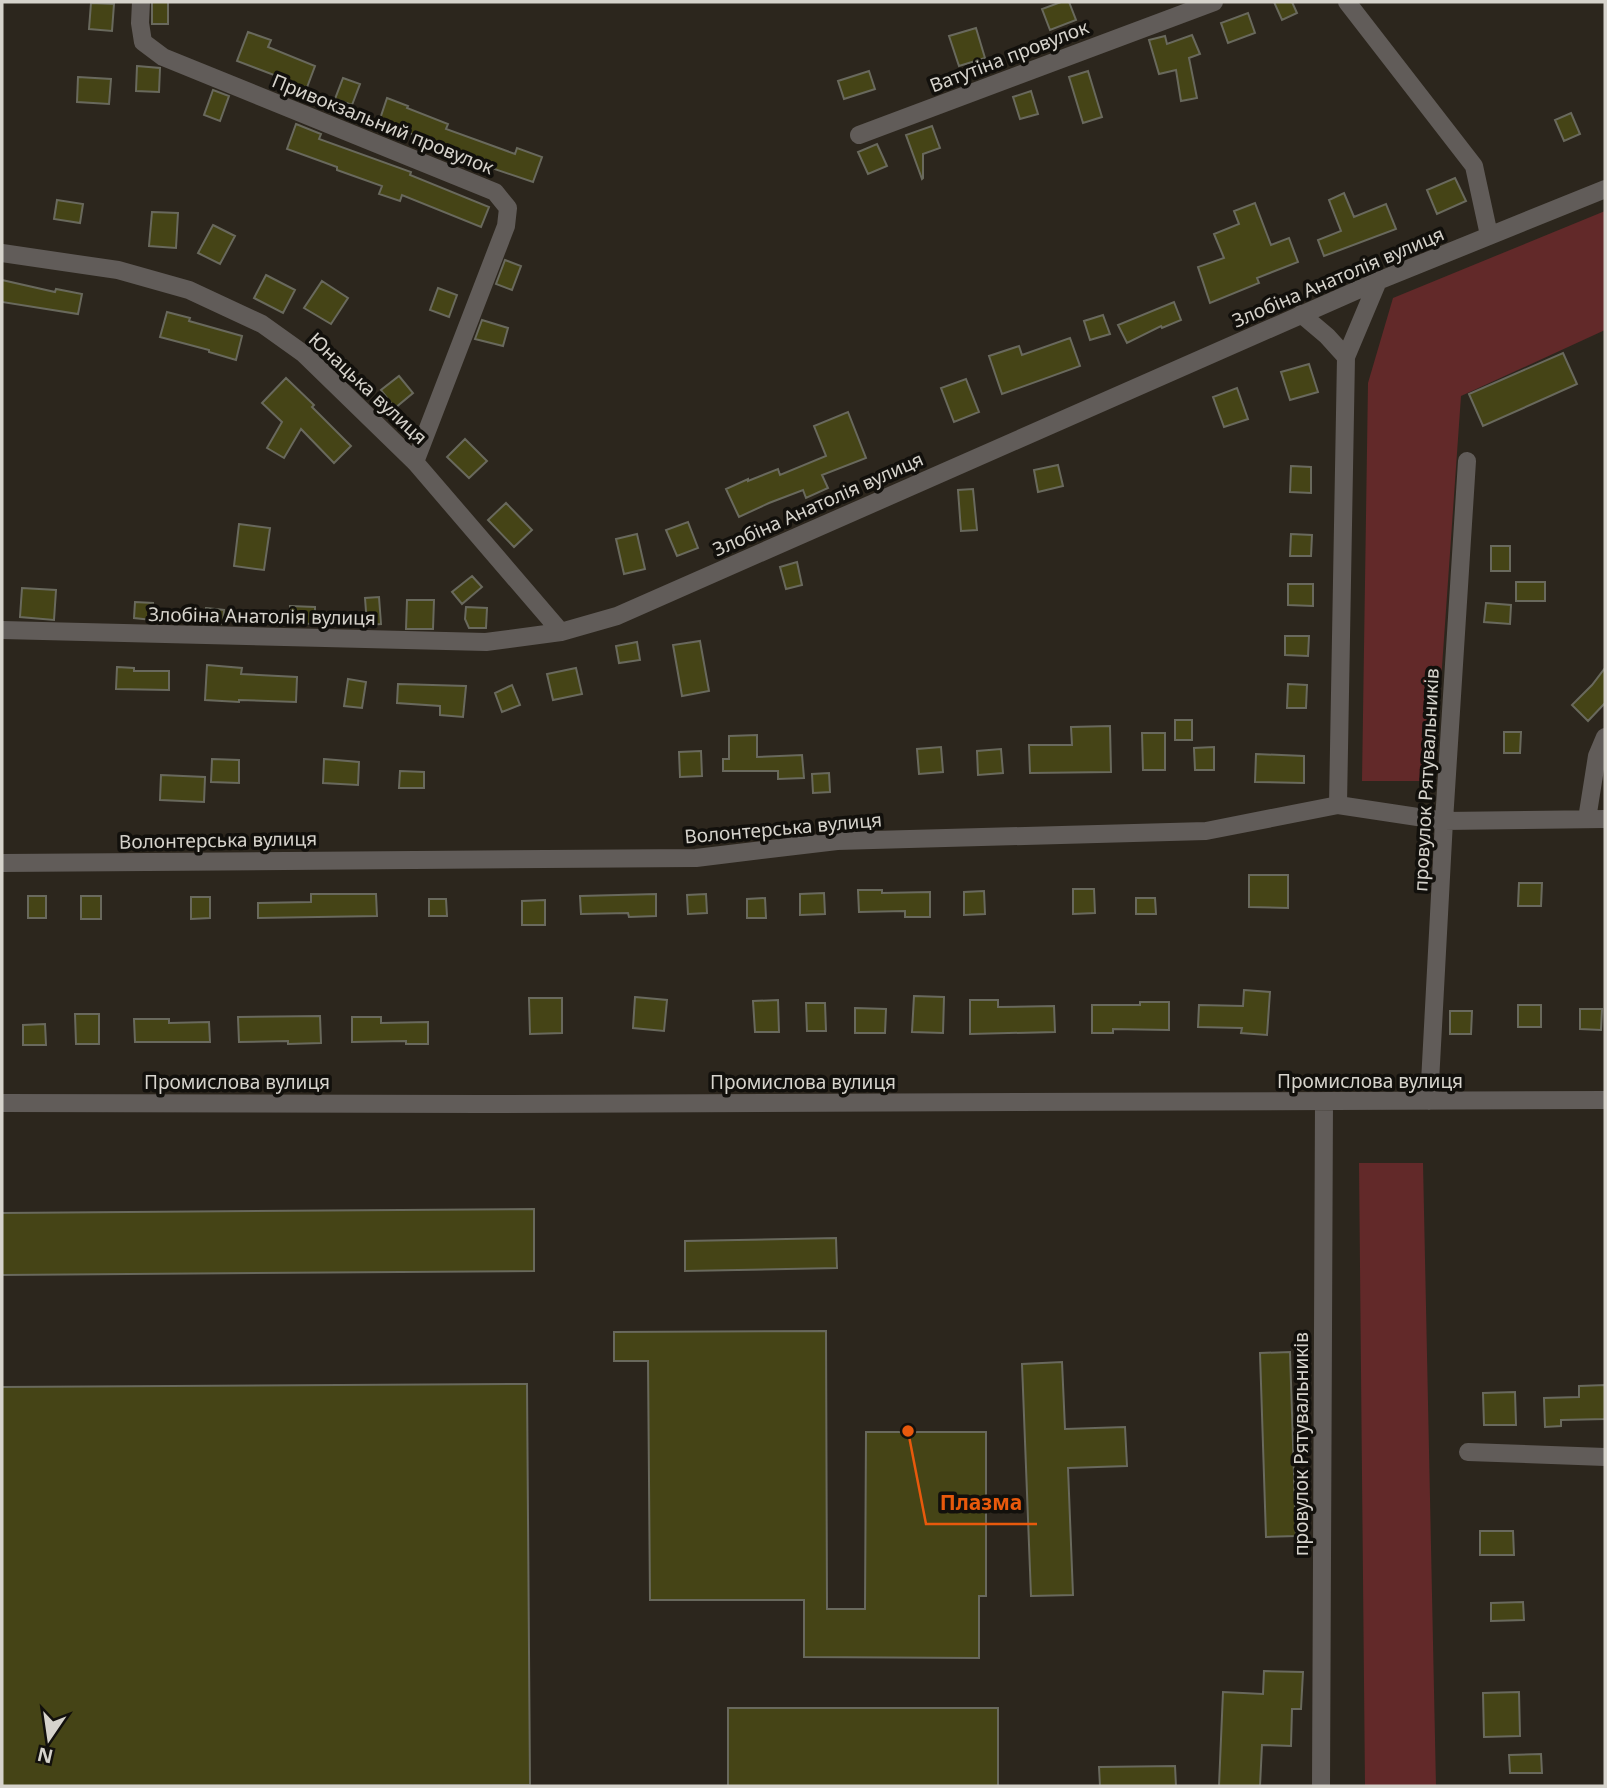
<svg xmlns="http://www.w3.org/2000/svg" width="1607" height="1788" font-family="'Noto Sans',sans-serif">
<rect width="100%" height="100%" fill="#2c261d"/>
<!-- green -->
<path fill="#622929" d="M 1605,211 L 1605,330 L 1461,396 L 1434,781 L 1362,781 L 1368,383 L 1393,298 Z
M 1359,1163 L 1423,1163 L 1436,1786 L 1365,1786 Z"/>
<!-- building -->
<path fill="#454416" stroke="#69695d" stroke-width="2" d="M 152,2 L 168,2 L 168,24 L 152,24 Z
M 1061,2 L 1069,2 L 1076,20 L 1050,30 L 1042,9 Z
M 1274,2 L 1292,2 L 1297,13 L 1282,20 Z
M 91,3 L 114,4 L 112,31 L 89,29 Z
M 1248,13 L 1255,33 L 1228,43 L 1221,23 Z
M 976,28 L 985,58 L 959,66 L 949,36 Z
M 248,32 L 271,40 L 268,47 L 315,66 L 306,90 L 281,80 L 282,78 L 237,61 Z
M 1192,35 L 1200,54 L 1189,58 L 1197,98 L 1181,101 L 1176,70 L 1159,74 L 1149,40 L 1165,36 L 1167,44 Z
M 137,66 L 160,68 L 159,92 L 136,91 Z
M 869,71 L 875,89 L 844,99 L 838,81 Z
M 1088,71 L 1102,117 L 1083,123 L 1069,77 Z
M 78,77 L 111,79 L 109,104 L 77,102 Z
M 343,78 L 360,84 L 352,105 L 335,99 Z
M 213,90 L 229,96 L 220,121 L 204,115 Z
M 1031,91 L 1038,114 L 1020,119 L 1013,97 Z
M 387,98 L 408,106 L 407,108 L 448,124 L 446,129 L 515,154 L 517,148 L 542,157 L 533,182 L 462,158 L 464,153 L 379,122 Z
M 1571,113 L 1580,134 L 1564,141 L 1555,120 Z
M 296,124 L 321,134 L 319,139 L 411,172 L 410,175 L 489,207 L 481,227 L 402,195 L 400,201 L 379,194 L 382,186 L 337,170 L 337,167 L 287,149 Z
M 932,126 L 940,148 L 923,154 L 923,178 L 922,179 L 906,135 Z
M 877,144 L 887,166 L 868,174 L 858,152 Z
M 1455,178 L 1466,201 L 1437,214 L 1427,190 Z
M 1344,193 L 1354,217 L 1386,204 L 1396,229 L 1324,256 L 1318,240 L 1341,231 L 1329,200 Z
M 57,200 L 83,204 L 80,223 L 54,219 Z
M 1255,203 L 1271,245 L 1289,238 L 1298,262 L 1257,278 L 1259,283 L 1210,303 L 1198,267 L 1224,258 L 1214,234 L 1239,224 L 1234,211 Z
M 152,212 L 178,213 L 176,248 L 149,246 Z
M 213,225 L 235,236 L 220,264 L 198,253 Z
M 505,260 L 521,266 L 512,290 L 496,284 Z
M 266,275 L 295,290 L 283,313 L 254,298 Z
M 2,280 L 55,292 L 56,289 L 82,294 L 78,314 L 2,302 Z
M 322,281 L 348,298 L 331,324 L 304,308 Z
M 438,288 L 457,295 L 449,317 L 430,310 Z
M 1174,302 L 1181,320 L 1162,328 L 1161,326 L 1127,343 L 1118,325 Z
M 167,312 L 190,318 L 189,321 L 242,336 L 236,360 L 209,352 L 209,350 L 160,337 Z
M 1103,315 L 1110,334 L 1090,340 L 1084,321 Z
M 482,320 L 508,328 L 503,346 L 475,339 Z
M 1070,338 L 1080,366 L 1002,394 L 989,356 L 1019,346 L 1022,355 Z
M 1563,353 L 1577,384 L 1483,426 L 1469,394 Z
M 1309,364 L 1318,392 L 1290,400 L 1281,372 Z
M 399,376 L 413,393 L 395,408 L 381,390 Z
M 286,378 L 314,405 L 312,407 L 351,446 L 334,463 L 301,429 L 284,458 L 267,448 L 282,422 L 262,403 Z
M 966,379 L 979,412 L 954,422 L 941,388 Z
M 1237,388 L 1248,419 L 1224,427 L 1213,397 Z
M 848,412 L 866,458 L 822,475 L 828,488 L 806,498 L 803,490 L 769,503 L 739,517 L 726,489 L 748,479 L 748,481 L 778,469 L 780,475 L 826,456 L 814,426 Z
M 465,439 L 487,461 L 469,478 L 447,457 Z
M 1058,465 L 1063,486 L 1038,492 L 1034,470 Z
M 1291,466 L 1311,467 L 1311,493 L 1290,492 Z
M 973,489 L 977,530 L 961,531 L 958,490 Z
M 506,503 L 532,530 L 514,547 L 488,520 Z
M 688,522 L 698,548 L 677,556 L 666,530 Z
M 239,524 L 270,528 L 264,570 L 234,566 Z
M 637,534 L 645,569 L 624,574 L 616,539 Z
M 1291,534 L 1312,535 L 1311,556 L 1290,556 Z
M 1491,546 L 1510,546 L 1510,571 L 1491,571 Z
M 797,562 L 802,585 L 786,589 L 780,567 Z
M 472,576 L 482,587 L 462,604 L 452,592 Z
M 1516,582 L 1545,582 L 1545,601 L 1516,601 Z
M 1288,584 L 1313,584 L 1313,606 L 1288,605 Z
M 22,588 L 56,590 L 54,620 L 20,617 Z
M 379,597 L 381,624 L 367,625 L 365,598 Z
M 407,600 L 434,600 L 433,629 L 406,629 Z
M 135,602 L 153,603 L 152,620 L 134,618 Z
M 1486,603 L 1511,605 L 1510,624 L 1484,622 Z
M 290,606 L 315,607 L 315,624 L 290,623 Z
M 466,607 L 487,608 L 486,628 L 469,628 L 465,619 Z
M 206,608 L 224,610 L 223,624 L 204,624 Z
M 1285,636 L 1309,636 L 1308,656 L 1285,655 Z
M 700,641 L 709,691 L 682,696 L 673,645 Z
M 637,642 L 640,660 L 619,663 L 616,646 Z
M 207,665 L 242,668 L 241,674 L 297,677 L 296,702 L 239,700 L 239,702 L 205,700 Z
M 117,667 L 134,668 L 134,671 L 169,671 L 169,690 L 116,689 Z
M 576,668 L 582,694 L 553,700 L 547,674 Z
M 1605,668 L 1605,703 L 1588,721 L 1572,705 L 1592,685 Z
M 348,679 L 366,682 L 362,708 L 344,706 Z
M 398,684 L 466,686 L 463,717 L 440,715 L 440,706 L 397,703 Z
M 1288,684 L 1307,685 L 1306,708 L 1287,708 Z
M 512,685 L 520,705 L 502,712 L 495,693 Z
M 1175,720 L 1192,720 L 1192,740 L 1175,740 Z
M 1110,726 L 1111,772 L 1030,773 L 1029,745 L 1072,745 L 1071,727 Z
M 1504,732 L 1521,732 L 1520,753 L 1504,753 Z
M 1142,733 L 1165,733 L 1165,770 L 1143,770 Z
M 757,735 L 757,757 L 802,755 L 804,778 L 778,779 L 778,771 L 723,771 L 723,759 L 729,759 L 729,736 Z
M 941,747 L 943,772 L 919,774 L 917,749 Z
M 1214,747 L 1214,770 L 1195,770 L 1194,748 Z
M 1001,749 L 1003,773 L 978,775 L 977,751 Z
M 701,751 L 702,776 L 680,777 L 679,752 Z
M 1256,754 L 1304,756 L 1304,783 L 1255,782 Z
M 212,759 L 239,760 L 239,783 L 211,782 Z
M 324,759 L 359,762 L 358,785 L 323,783 Z
M 400,771 L 424,772 L 424,788 L 399,788 Z
M 829,773 L 830,792 L 813,793 L 812,774 Z
M 161,775 L 205,777 L 204,802 L 160,800 Z
M 1249,875 L 1288,875 L 1288,908 L 1249,907 Z
M 1519,883 L 1542,883 L 1541,906 L 1518,906 Z
M 1073,889 L 1094,889 L 1095,913 L 1073,914 Z
M 858,890 L 882,890 L 882,893 L 930,892 L 930,917 L 905,917 L 905,911 L 859,912 Z
M 984,891 L 985,914 L 964,915 L 964,892 Z
M 824,893 L 825,914 L 800,915 L 800,894 Z
M 311,894 L 376,894 L 377,916 L 258,918 L 258,903 L 311,902 Z
M 656,894 L 656,916 L 629,917 L 628,913 L 581,914 L 580,896 Z
M 706,894 L 707,913 L 688,914 L 687,895 Z
M 28,896 L 46,896 L 46,918 L 28,918 Z
M 81,896 L 101,896 L 101,919 L 81,919 Z
M 191,897 L 210,897 L 210,918 L 191,919 Z
M 765,898 L 766,918 L 747,918 L 747,899 Z
M 1136,898 L 1155,898 L 1156,914 L 1136,914 Z
M 429,899 L 446,899 L 447,916 L 429,916 Z
M 545,900 L 545,925 L 522,925 L 522,901 Z
M 1244,990 L 1270,992 L 1267,1035 L 1241,1033 L 1242,1028 L 1198,1027 L 1199,1005 L 1243,1006 Z
M 914,996 L 944,997 L 943,1033 L 912,1032 Z
M 635,997 L 667,1000 L 664,1031 L 633,1028 Z
M 529,998 L 562,998 L 562,1033 L 530,1034 Z
M 778,1000 L 779,1032 L 755,1032 L 753,1001 Z
M 970,1000 L 998,1000 L 998,1007 L 1054,1006 L 1055,1032 L 970,1034 Z
M 1140,1002 L 1169,1002 L 1169,1030 L 1113,1029 L 1113,1033 L 1092,1033 L 1092,1005 L 1140,1005 Z
M 806,1003 L 825,1003 L 826,1031 L 807,1031 Z
M 1518,1005 L 1541,1005 L 1541,1027 L 1518,1027 Z
M 855,1008 L 886,1009 L 885,1033 L 855,1033 Z
M 1580,1009 L 1602,1009 L 1601,1030 L 1580,1029 Z
M 1450,1011 L 1472,1011 L 1471,1034 L 1450,1034 Z
M 75,1014 L 99,1014 L 99,1044 L 76,1044 Z
M 320,1016 L 321,1043 L 288,1044 L 288,1041 L 239,1042 L 238,1017 Z
M 352,1017 L 381,1017 L 381,1023 L 428,1022 L 428,1044 L 406,1044 L 406,1041 L 352,1042 Z
M 134,1019 L 169,1019 L 169,1023 L 209,1022 L 210,1042 L 135,1042 Z
M 45,1024 L 46,1045 L 23,1045 L 23,1025 Z
M 534,1209 L 534,1271 L 2,1275 L 2,1213 Z
M 836,1238 L 837,1268 L 685,1271 L 685,1241 Z
M 826,1331 L 827,1609 L 865,1609 L 866,1432 L 986,1432 L 986,1596 L 979,1596 L 979,1658 L 804,1657 L 804,1600 L 650,1600 L 648,1361 L 614,1361 L 614,1332 Z
M 1290,1352 L 1296,1536 L 1266,1537 L 1260,1353 Z
M 1062,1362 L 1065,1429 L 1125,1427 L 1127,1466 L 1068,1468 L 1073,1595 L 1031,1596 L 1022,1364 Z
M 527,1384 L 530,1785 L 2,1786 L 2,1387 Z
M 1605,1385 L 1605,1419 L 1561,1420 L 1561,1426 L 1545,1427 L 1544,1398 L 1579,1397 L 1579,1386 Z
M 1515,1392 L 1516,1425 L 1484,1425 L 1483,1393 Z
M 1480,1531 L 1513,1531 L 1514,1555 L 1480,1555 Z
M 1523,1602 L 1524,1620 L 1491,1621 L 1491,1603 Z
M 1264,1671 L 1303,1672 L 1301,1709 L 1292,1709 L 1291,1746 L 1262,1745 L 1260,1786 L 1219,1786 L 1223,1692 L 1263,1694 Z
M 1519,1692 L 1520,1736 L 1484,1737 L 1483,1693 Z
M 728,1708 L 998,1708 L 998,1786 L 728,1786 Z
M 1541,1754 L 1542,1773 L 1510,1773 L 1509,1755 Z
M 1175,1766 L 1176,1786 L 1100,1786 L 1099,1767 Z"/>
<g fill="none" stroke-linecap="round" stroke-linejoin="round">
<!-- minor -->
<path stroke="#615c59" stroke-width="18" d="M 141,2 L 140,23 L 143,42 L 163,57 L 495,192 L 508,208 L 506,226 L 415,462
M 1347,2 L 1474,166 L 1489,235
M 859,135 L 1214,2
M 2,253 L 118,270 L 189,290 L 262,324 L 304,354 L 415,462 L 561,632
M 1301,314 L 1327,336 L 1346,357
M 2,630 L 486,642 L 561,632 L 617,616 L 1378,281 L 1605,189
M 1338,805 L 1346,357 L 1378,281
M 1587,819 L 1597,756 L 1605,737
M 2,863 L 696,858 L 837,841 L 1206,831 L 1338,805 L 1444,821 L 1605,819
M 1429,1101 L 1444,821 L 1467,461
M 2,1103 L 484,1104 L 1605,1100
M 1468,1452 L 1605,1457
M 1321,1786 L 1324,1102"/>
</g>
<g text-anchor="middle" stroke-width="7" stroke-linejoin="round" paint-order="stroke">
<!-- street labels -->
<g font-size="19" fill="#d6d3cc" stroke="#12100c">
<text transform="translate(1009 56) rotate(-21)" y="7">Ватутіна провулок</text>
<text transform="translate(383 124) rotate(22)" y="7">Привокзальний провулок</text>
<text transform="translate(1338 277) rotate(-23)" y="7">Злобіна Анатолія вулиця</text>
<text transform="translate(368 388) rotate(43)" y="7">Юнацька вулиця</text>
<text transform="translate(818 504) rotate(-24)" y="7">Злобіна Анатолія вулиця</text>
<text transform="translate(262 616) rotate(1)" y="7">Злобіна Анатолія вулиця</text>
<text transform="translate(1426 780) rotate(-87)" y="7">провулок Рятувальників</text>
<text transform="translate(783 828) rotate(-5)" y="7">Волонтерська вулиця</text>
<text transform="translate(218 840) rotate(-1)" y="7">Волонтерська вулиця</text>
<text x="1370" y="1088">Промислова вулиця</text>
<text x="237" y="1089">Промислова вулиця</text>
<text x="803" y="1089">Промислова вулиця</text>
<text transform="translate(1301 1444) rotate(-90)" y="7">провулок Рятувальників</text>
</g>
</g>
<!-- callouts -->
<path fill="none" stroke="#e8590c" stroke-width="2.5" d="M908 1431L926 1524H1037"/>
<circle fill="#e8590c" stroke="#12100c" stroke-width="2.5" cx="908" cy="1431" r="7"/>
<g font-size="21" text-anchor="middle" font-weight="bold" fill="#e8590c" stroke="#12100c" stroke-width="7" stroke-linejoin="round" paint-order="stroke">
<text x="981" y="1510">Плазма</text>
</g>
<!-- border -->
<rect width="1607" height="1788" fill="none" stroke="#d6d3cc" stroke-width="7"/>
<!-- north arrow -->
<g transform="translate(49 1739) rotate(193)" stroke="#12100c" stroke-width="5" paint-order="stroke">
<path d="M0-5L12 26L0 18L-12 26Z" fill="#d6d3cc"/>
<text y="-10" font-size="19" font-weight="bold" text-anchor="middle" fill="#d6d3cc">N</text>
</g>
</svg>
